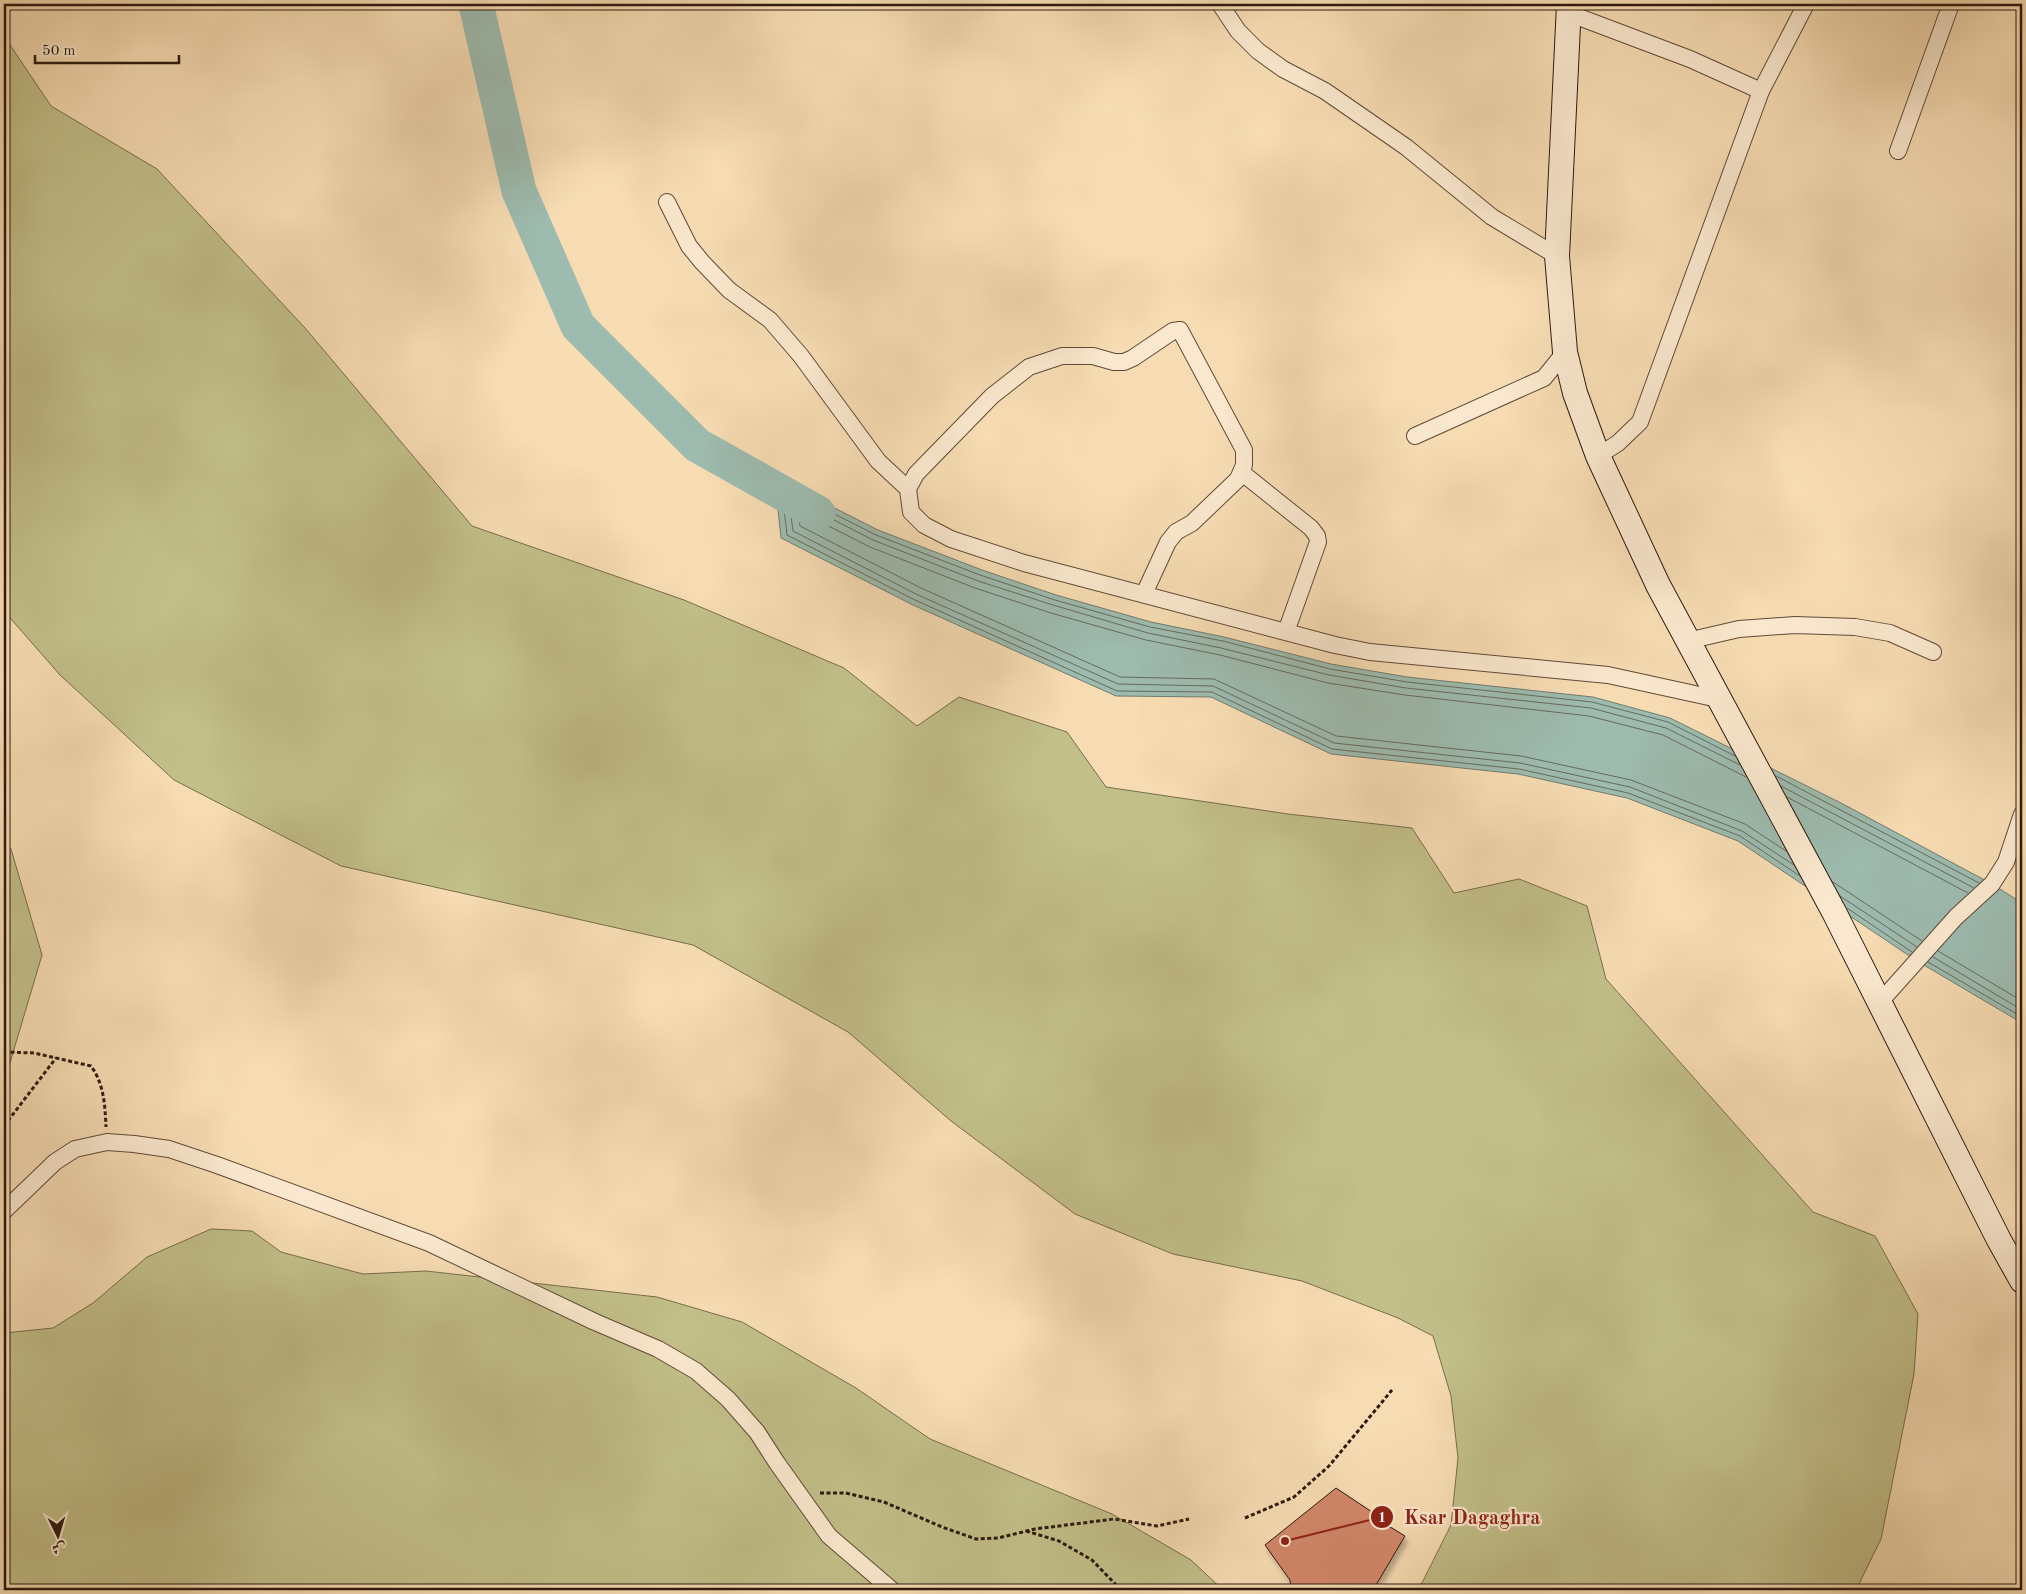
<svg xmlns="http://www.w3.org/2000/svg" width="2026" height="1594" font-family="'Old Standard TT',Amiri,serif">
<defs>
<filter id="shadow"><feDropShadow dx="3" dy="5.5" stdDeviation="2.5" flood-color="#0004"/></filter>
</defs>
<rect width="100%" height="100%" fill="#f7dcb3"/>
<filter id="stains"><feTurbulence type="fractalNoise" baseFrequency=".004" numOctaves="4"/><feColorMatrix values="0 0 0 0 .2 0 0 0 0 .09 0 0 0 0 .02 0 0 0 .5 -.17"/></filter>
<radialGradient id="worn" r=".72"><stop offset=".6" stop-color="#630" stop-opacity="0"/><stop offset="1" stop-color="#630" stop-opacity=".3"/></radialGradient>
<!-- green -->
<path fill="#c2bf89" stroke="#786c4c" d="M 4,36 L 51,106 L 157,169 L 305,328 L 472,526 L 684,600 L 844,668 L 917,726 L 959,697 L 1067,732 L 1106,787 L 1288,814 L 1412,828 L 1454,893 L 1519,879 L 1587,906 L 1606,979 L 1813,1212 L 1875,1236 L 1918,1314 L 1914,1374 L 1881,1539 L 1856,1590 L 1412,1590 L 1422,1583 L 1451,1525 L 1458,1458 L 1451,1396 L 1433,1336 L 1398,1318 L 1302,1281 L 1173,1254 L 1075,1214 L 951,1121 L 848,1032 L 693,945 L 341,866 L 174,780 L 60,675 L 4,611 Z
M 4,838 L 11,849 L 42,955 L 4,1083 Z
M 211,1229 L 252,1231 L 281,1252 L 363,1274 L 426,1271 L 657,1297 L 742,1322 L 856,1388 L 930,1439 L 1112,1514 L 1191,1560 L 1223,1590 L 4,1590 L 4,1333 L 53,1328 L 93,1303 L 147,1257 Z"/>
<!-- water -->
<path fill="#9dbbaf" stroke="#707b6f" d="M 775,480 L 803,492 L 878,530 L 982,570 L 1056,595 L 1151,622 L 1224,637 L 1331,664 L 1407,677 L 1593,697 L 1670,718 L 1841,803 L 1992,884 L 2022,903 L 2022,1023 L 1917,961 L 1738,841 L 1627,798 L 1518,774 L 1331,754 L 1211,697 L 1116,696 L 913,605 L 781,538 Z"/>
<g fill="none" stroke-linecap="round" stroke-linejoin="round">
<!-- shore -->
<path stroke="#656a5e" stroke-width="1" d="M 1735,756 L 1668,722 L 1592,702 L 1407,682 L 1330,669 L 1223,641 L 1150,627 L 1055,600 L 980,575 L 876,535 L 785,489 L 782,491 L 787,535 L 915,600 L 1117,691 L 1212,692 L 1332,749 L 1519,769 L 1628,793 L 1740,836 L 1800,876
M 1740,765 L 1666,728 L 1591,708 L 1406,688 L 1329,675 L 1221,648 L 1148,633 L 1053,605 L 978,581 L 873,540 L 799,502 L 791,499 L 789,501 L 793,531 L 918,595 L 1118,684 L 1213,686 L 1334,743 L 1520,763 L 1630,787 L 1742,831 L 1794,865
M 1776,776 L 1979,883
M 1746,777 L 1663,735 L 1589,716 L 1405,695 L 1328,683 L 1220,655 L 1146,640 L 1051,613 L 975,588 L 870,547 L 801,512 L 798,513 L 800,526 L 921,588 L 1120,677 L 1214,679 L 1336,736 L 1521,756 L 1631,780 L 1745,824 L 1786,851
M 1781,786 L 1974,888
M 1787,797 L 1968,893
M 1833,882 L 1922,941
M 1840,896 L 1917,947
M 1847,908 L 1912,952
M 1938,951 L 2022,1001
M 1933,957 L 2022,1010
M 1928,962 L 2022,1017"/>
<!-- river -->
<path stroke="#9dbbaf" stroke-width="35" d="M 476,4 L 519,191 L 578,326 L 697,445 L 818,513"/>
</g>
<!-- building -->
<path fill="#d1876b" stroke="#2d1a0e" filter="url(#shadow)" d="M 1336,1488 L 1381,1518 L 1384,1526 L 1392,1528 L 1405,1536 L 1373,1590 L 1291,1590 L 1290,1580 L 1265,1545 Z"/>
<g fill="none" stroke-linecap="round" stroke-linejoin="round">
<defs>
<path id="street" d="M 1220,4 L 1238,31 L 1258,51 L 1283,69 L 1325,91 L 1406,147 L 1492,217 L 1557,256
M 1568,13 L 1690,59 L 1761,91
M 1898,151 L 1951,4
M 667,202 L 689,246 L 702,262 L 729,290 L 770,320 L 801,356 L 878,461 L 908,489
M 1415,436 L 1544,378 L 1565,352
M 1598,456 L 1618,443 L 1640,422 L 1761,91 L 1806,4
M 1241,472 L 1311,528 L 1317,536 L 1318,542 L 1286,632
M 1144,594 L 1168,542 L 1176,532 L 1192,523 L 1238,479 L 1244,465 L 1244,450 L 1180,330 L 1173,331 L 1133,358 L 1124,362 L 1114,362 L 1093,356 L 1062,356 L 1029,367 L 992,396 L 916,474 L 908,489 L 911,512 L 924,525 L 951,539 L 1024,563 L 1335,645 L 1370,652 L 1608,675 L 1718,699
M 1687,641 L 1739,629 L 1795,625 L 1855,627 L 1890,633 L 1933,652
M 1880,1002 L 1956,917 L 1992,884 L 2006,862 L 2022,814
M 4,1211 L 55,1162 L 75,1149 L 107,1142 L 134,1144 L 169,1149 L 217,1165 L 429,1243 L 595,1322 L 658,1349 L 696,1371 L 728,1399 L 757,1432 L 777,1463 L 829,1536 L 892,1590"/>
<path id="secondary" d="M 1569,4 L 1557,256 L 1565,352 L 1575,393 L 1598,456 L 1658,585 L 1834,912 L 1999,1240 L 2022,1281"/>
</defs>
<!-- street casing -->
<use href="#street" stroke="#604a37" stroke-width="18"/>
<!-- secondary casing -->
<use href="#secondary" stroke="#2d1a0e" stroke-width="26"/>
<!-- path -->
<path stroke="#2d1a0e" stroke-width="3" stroke-dasharray="4 2.5" stroke-linecap="butt" d="M 4,1052 L 34,1053 L 91,1066 C 104,1084 105,1105 106,1127
M 4,1126 L 56,1058
M 820,1493 L 846,1493 L 884,1502 L 942,1527 L 976,1539 L 998,1538 L 1035,1529 L 1114,1519 L 1157,1526 L 1189,1519
M 1245,1518 L 1294,1497 L 1329,1466 L 1392,1390
M 1026,1531 L 1059,1541 L 1092,1560 L 1121,1590"/>
<!-- street -->
<use href="#street" stroke="#fae8ce" stroke-width="16"/>
<!-- secondary -->
<use href="#secondary" stroke="#fae8ce" stroke-width="24"/>
</g>
<!-- callouts -->
<path fill="none" stroke="#8f2418" stroke-width="2" d="M1285 1541L1382 1517"/>
<g fill="#8f2418" stroke="#fae8ce" stroke-width="2">
<circle cx="1285" cy="1541" r="5"/>
<circle cx="1382" cy="1517" r="12"/>
</g>
<g font-size="15" text-anchor="middle" font-weight="bold" fill="#fff">
<text x="1382" y="1522">1</text>
</g>
<g font-size="20" text-anchor="middle" font-weight="bold" fill="#8f2418" stroke="#fae8ce" stroke-width="4.5" stroke-linejoin="round" paint-order="stroke">
<text x="1472" y="1524">Ksar Dagaghra</text>
</g>
<!-- margin -->
<rect width="2026" height="1594" fill="none" stroke="#f7dcb3" stroke-width="20"/>
<rect x="5" y="5" width="2016" height="1584" fill="none" stroke="#2d1a0e" stroke-width="2.5"/>
<rect x="10" y="10" width="2006" height="1574" fill="none" stroke="#2d1a0e"/>
<!-- north arrow -->
<g transform="translate(58 1536) rotate(175)" stroke="#fae8ce" stroke-width="4" paint-order="stroke">
<path d="M0-4L9 19L0 12L-9 19Z" fill="#2d1a0e"/>
<text y="-8" font-size="14" font-weight="bold" text-anchor="middle" fill="#2d1a0e">ش</text>
</g>
<!-- scale -->
<path d="M35 55v8h144v-8" fill="none" stroke="#2d1a0e" stroke-width="2.5"/>
<text x="42" y="55" font-size="15" fill="#2d1a0e" stroke="#fae8ce" stroke-width="4" paint-order="stroke">50 m</text>
<rect width="100%" height="100%" filter="url(#stains)"/>
<rect width="100%" height="100%" fill="url(#worn)"/>
</svg>
